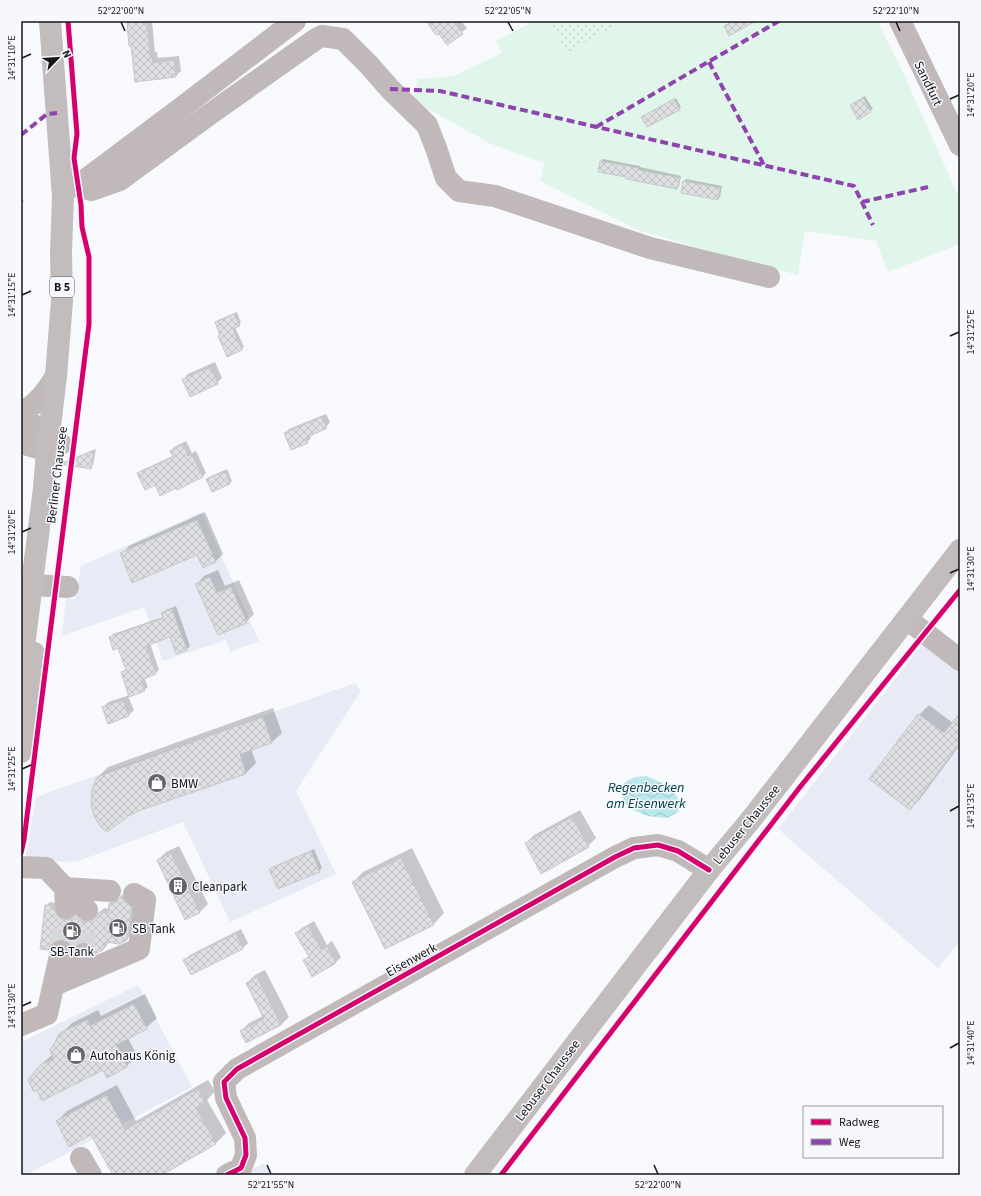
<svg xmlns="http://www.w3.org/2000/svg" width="981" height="1196" font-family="'Source Sans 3',sans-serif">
<defs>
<pattern id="grass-dots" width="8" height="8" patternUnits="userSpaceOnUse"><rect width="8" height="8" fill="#e1f6eb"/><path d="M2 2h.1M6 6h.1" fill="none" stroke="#c0d2c9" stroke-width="1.8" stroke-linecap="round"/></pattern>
<pattern id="water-waves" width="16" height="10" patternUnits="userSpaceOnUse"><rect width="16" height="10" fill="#b8e7ec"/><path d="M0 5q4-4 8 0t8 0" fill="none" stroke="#9dc5ca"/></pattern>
<pattern id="building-cross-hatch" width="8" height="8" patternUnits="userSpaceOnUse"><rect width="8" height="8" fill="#dedfe2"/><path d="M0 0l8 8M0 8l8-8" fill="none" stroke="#bebfc1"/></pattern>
</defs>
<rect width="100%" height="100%" fill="#f8f9fd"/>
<!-- built -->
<path fill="#e8ebf5" d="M 202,512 L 259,641 L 230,652 L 226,640 L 163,661 L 144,607 L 62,636 L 66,598 L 75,599 L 81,566 Z
M 924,642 L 960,670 L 960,940 L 938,968 L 778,829 Z
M 355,683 L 361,691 L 296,791 L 336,874 L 230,922 L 183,822 L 76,862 L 25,860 L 36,797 Z
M 138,985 L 192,1087 L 26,1175 L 21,1175 L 21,1042 Z
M 264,1163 L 271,1175 L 243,1175 Z"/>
<!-- grass -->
<path fill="url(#grass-dots)" d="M 548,21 L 626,21 L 567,53 Z"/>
<!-- green -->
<path fill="#e1f6eb" d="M 535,21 L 548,21 L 567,53 L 626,21 L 877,21 L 903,72 L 960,200 L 960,244 L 888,272 L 876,241 L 805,231 L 798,275 L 740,260 L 638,230 L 540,181 L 544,163 L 491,144 L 412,100 L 418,79 L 453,76 L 502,53 L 496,41 Z"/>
<!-- water -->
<path fill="url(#water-waves)" d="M 647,776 C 664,784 670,786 681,802 L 678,812 L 667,818 L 648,816 L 628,808 L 622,796 L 622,786 C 629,777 636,777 647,776 Z"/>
<!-- shadow -->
<path fill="#0003" d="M 128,21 L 152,21 L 155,52 L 157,52 L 158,58 L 179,56 L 181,71 L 176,76 L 136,81 Z
M 427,21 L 461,21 L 467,28 L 447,44 L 439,32 Z
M 865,96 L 873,109 L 870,111 L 853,103 Z
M 676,98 L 681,107 L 679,109 L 642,117 L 645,115 Z
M 603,159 L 640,166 L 640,167 L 681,176 L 679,186 L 677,188 L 627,177 L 601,161 Z
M 686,179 L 722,186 L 720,197 L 718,199 L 684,181 Z
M 21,198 L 24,201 L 21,204 Z
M 237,312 L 241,323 L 235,327 L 244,347 L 242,349 L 227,355 L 219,336 L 221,334 L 216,322 L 218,320 Z
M 215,362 L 222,378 L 217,383 L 183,380 L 188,374 Z
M 326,414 L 330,422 L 326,427 L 310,435 L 311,438 L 307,442 L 285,434 L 289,429 Z
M 186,441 L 192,453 L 196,451 L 206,473 L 203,476 L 177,489 L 176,487 L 156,484 L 139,473 L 142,470 L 173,456 L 171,451 L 174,447 Z
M 96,449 L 93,465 L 91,467 L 62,463 Z
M 227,469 L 232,481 L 230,483 L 212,491 L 207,480 L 209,477 Z
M 205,512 L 223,554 L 215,562 L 197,554 L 121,554 L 129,546 Z
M 218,570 L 225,586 L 239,580 L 254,614 L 246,622 L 197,584 L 204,576 Z
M 176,606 L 190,646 L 187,649 L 171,636 L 150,643 L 159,670 L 156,673 L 144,677 L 148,687 L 144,690 L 128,696 L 134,710 L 129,715 L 103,708 L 108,702 L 130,695 L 122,672 L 127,668 L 119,647 L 110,637 L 113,634 L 163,617 L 162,613 L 166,610 Z
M 929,705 L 953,723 L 960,715 L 960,745 L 920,799 L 910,809 L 871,779 L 919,715 Z
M 273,708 L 282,733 L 271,743 L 251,749 L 256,763 L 246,773 L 141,809 L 98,777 L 108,767 Z
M 580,810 L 596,838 L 588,846 L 526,843 L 534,835 Z
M 179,846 L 208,904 L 200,912 L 186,919 L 158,860 L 166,852 Z
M 412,848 L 444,913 L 434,924 L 386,948 L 353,882 L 363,872 Z
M 314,849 L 322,868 L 319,871 L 270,869 L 273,867 Z
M 126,892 L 135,903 L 131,935 L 127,939 L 108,942 L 107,945 L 103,950 L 94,946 L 88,941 L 70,941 L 64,938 L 55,939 L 52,944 L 48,949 L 46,906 L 50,902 L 57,903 L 72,917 L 78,915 L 88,918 L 95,918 L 98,917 L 100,912 L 104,908 L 109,909 L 110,904 L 114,900 L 121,898 Z
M 314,921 L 327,945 L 332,941 L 341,957 L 336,962 L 312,975 L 304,961 L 309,956 L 297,933 L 302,928 Z
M 241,929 L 248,943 L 243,948 L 191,974 L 184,960 L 190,955 Z
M 265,970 L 289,1017 L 281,1025 L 241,1031 L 249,1023 L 263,1016 L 247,983 L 255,975 Z
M 145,994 L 157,1018 L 146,1028 L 128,1038 L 137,1056 L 127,1066 L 107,1076 L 103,1069 L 41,1065 L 53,1054 L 61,1034 L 72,1023 L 98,1010 L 101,1016 Z
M 208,1080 L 215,1091 L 207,1100 L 226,1133 L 216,1143 L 160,1175 L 115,1175 L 92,1134 L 57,1121 L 67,1111 L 117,1085 L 136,1121 Z"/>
<!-- building -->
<path fill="url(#building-cross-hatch)" stroke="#c8c8cb" d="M 127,21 L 147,21 L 150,57 L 152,57 L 153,63 L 174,60 L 176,77 L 135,82 L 131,46 L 129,46 Z
M 426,21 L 458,21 L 455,23 L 463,34 L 447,45 L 439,34 L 436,35 Z
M 733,21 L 756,21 L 729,36 L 724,26 Z
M 863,98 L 871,112 L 858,120 L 850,105 Z
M 674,99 L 680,110 L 647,127 L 641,117 Z
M 600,161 L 638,168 L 638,170 L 680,178 L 677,189 L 626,179 L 626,177 L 598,172 Z
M 683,181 L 720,188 L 718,200 L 681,193 Z
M 234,314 L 240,326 L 233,329 L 242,350 L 227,357 L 218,336 L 220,335 L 215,322 Z
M 210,367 L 218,384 L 190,397 L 182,379 Z
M 321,417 L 327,428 L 306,438 L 308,443 L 291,450 L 284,433 Z
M 183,444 L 188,456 L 192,454 L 203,477 L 177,490 L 176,488 L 160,496 L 155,485 L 145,490 L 137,473 L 173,457 L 170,451 Z
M 94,450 L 91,469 L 60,464 Z
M 225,471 L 230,484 L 212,492 L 206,479 Z
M 197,520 L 216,562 L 203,568 L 197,555 L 132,583 L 120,553 Z
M 210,577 L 217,593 L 231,587 L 247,623 L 218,635 L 195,584 Z
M 172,609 L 187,650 L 176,654 L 170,637 L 146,646 L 156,674 L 141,680 L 145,691 L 129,697 L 121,672 L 126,670 L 118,648 L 113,650 L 109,637 L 163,618 L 161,613 Z
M 123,700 L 129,716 L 108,724 L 102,707 Z
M 960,713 L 960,743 L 910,810 L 869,779 L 918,714 L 944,733 Z
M 263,717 L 272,743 L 240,754 L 246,774 L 141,810 L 130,815 L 107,832 L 99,825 L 94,816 L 91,805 L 92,789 L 97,777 L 231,728 Z
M 572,817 L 589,847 L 541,874 L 525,843 Z
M 311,851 L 320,872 L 278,889 L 269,869 Z
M 171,853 L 200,913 L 185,920 L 157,860 Z
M 401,858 L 434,925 L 385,949 L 352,882 Z
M 122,895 L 124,901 L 132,907 L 127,940 L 119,944 L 105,942 L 103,950 L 95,954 L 93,946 L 88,942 L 80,942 L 73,947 L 69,942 L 63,939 L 57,939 L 52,942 L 48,950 L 40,949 L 45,905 L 53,906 L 55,914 L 61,919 L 67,920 L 72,919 L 75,916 L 83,922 L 90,922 L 96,919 L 99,912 L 108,913 L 109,903 L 116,902 L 120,898 Z
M 308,926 L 321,949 L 327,946 L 336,963 L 312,977 L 303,960 L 309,957 L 295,933 Z
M 236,933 L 243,949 L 191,975 L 183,960 Z
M 257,977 L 281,1025 L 246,1043 L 240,1031 L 264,1019 L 246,983 Z
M 134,1004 L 147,1029 L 116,1045 L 127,1067 L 107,1078 L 103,1070 L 42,1101 L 37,1091 L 33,1091 L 28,1080 L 40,1065 L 54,1059 L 50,1050 L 60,1033 L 87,1020 L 90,1026 Z
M 198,1089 L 205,1102 L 196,1108 L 216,1144 L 162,1175 L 113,1175 L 91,1135 L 69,1147 L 56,1121 L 106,1095 L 125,1130 Z"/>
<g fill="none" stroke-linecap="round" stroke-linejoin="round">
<!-- minor-tunnel -->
<path stroke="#d6d7db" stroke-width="22" stroke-dasharray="22 11" stroke-linecap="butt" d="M 61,951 L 66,908
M 83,954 L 87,910"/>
<!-- minor -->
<path stroke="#c1b9b9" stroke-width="22" d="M 900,21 L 960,145
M 77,186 L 185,105 L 295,21
M 63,187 L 77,186 L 92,190 L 120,180 L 210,114 L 316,39 L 322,36 L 343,39 L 369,65 L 390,89 L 427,125 L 436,148 L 446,178 L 459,191 L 495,196 L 650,248 L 769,277
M 21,413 C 38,403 46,392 56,376
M 21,420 L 34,425 L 50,432 L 61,444 L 47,451 L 21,443
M 32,585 L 68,587
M 907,619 L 960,660
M 21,867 L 46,868 L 65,888 L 66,908
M 65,888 L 110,891
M 65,888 L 87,910
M 56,977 L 83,954
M 54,985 L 139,949 L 145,900 L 134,894
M 21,1025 L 47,1014 L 61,951
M 81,1158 L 91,1175
M 227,1175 L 241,1168 L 246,1155 L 245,1138 L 226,1098 L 224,1082 L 237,1069 L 615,857 L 634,848 L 658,845 L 678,851 L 709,870"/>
<!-- major -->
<path stroke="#c2bcbc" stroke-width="22" d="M 21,670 L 44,488 L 47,451 L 56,376 L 62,301 L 61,253 L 63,197 L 50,21
M 21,752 L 34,653
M 475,1175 L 709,870 L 753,817 L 960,550"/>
<!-- quiet -->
<path stroke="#8e44ad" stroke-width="4" stroke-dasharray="8 4" stroke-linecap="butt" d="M 709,62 L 764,165
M 390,89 L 440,91 L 854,186 L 873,225
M 596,127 L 779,21
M 21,135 L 47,114 L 57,113
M 862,202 L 928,187"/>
<defs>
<path id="cycleway" d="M 21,853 L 24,840 L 89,324 L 89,257 L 82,227 L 81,205 L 74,158 L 77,134 L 68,21
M 227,1175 L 241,1168 L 246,1155 L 245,1138 L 226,1098 L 224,1082 L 237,1069 L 615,857 L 634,848 L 658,845 L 678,851 L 709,870
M 501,1175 L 800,787 L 960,590"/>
</defs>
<!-- cycleway casing -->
<use href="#cycleway" stroke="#f7f8fe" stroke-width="8"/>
<!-- cycleway -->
<use href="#cycleway" stroke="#d6006c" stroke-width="5"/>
</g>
<!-- ticks -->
<path fill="none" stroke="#161619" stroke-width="1.5" d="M 121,22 L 125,31M 508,22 L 513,31M 896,22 L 900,31M 22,58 L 31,54M 950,99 L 959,95M 22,295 L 31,291M 950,336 L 959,332M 22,532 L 31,528M 950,573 L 959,569M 22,769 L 31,765M 950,811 L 959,806M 22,1006 L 31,1002M 950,1048 L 959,1043M 267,1165 L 271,1174M 654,1165 L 658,1174"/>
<!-- icons -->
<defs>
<symbol id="shop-disc" viewBox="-11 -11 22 22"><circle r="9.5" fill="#656569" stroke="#f7f8fe"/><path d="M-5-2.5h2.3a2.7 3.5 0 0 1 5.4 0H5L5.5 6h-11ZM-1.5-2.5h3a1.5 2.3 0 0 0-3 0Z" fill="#fff"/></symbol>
<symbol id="building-disc" viewBox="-11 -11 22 22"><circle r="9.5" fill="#656569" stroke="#f7f8fe"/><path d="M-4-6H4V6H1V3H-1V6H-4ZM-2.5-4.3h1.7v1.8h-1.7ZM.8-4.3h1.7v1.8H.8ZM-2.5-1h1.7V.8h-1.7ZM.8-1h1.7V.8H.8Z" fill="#fff"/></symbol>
<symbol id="fuel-disc" viewBox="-11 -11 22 22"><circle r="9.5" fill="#656569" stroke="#f7f8fe"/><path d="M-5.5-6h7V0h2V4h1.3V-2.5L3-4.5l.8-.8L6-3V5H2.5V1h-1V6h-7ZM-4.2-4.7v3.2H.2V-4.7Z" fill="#fff"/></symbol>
</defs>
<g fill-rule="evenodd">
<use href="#shop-disc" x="146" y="772" width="22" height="22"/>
<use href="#building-disc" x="167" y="875" width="22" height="22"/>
<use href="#fuel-disc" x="107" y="917" width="22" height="22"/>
<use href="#fuel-disc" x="61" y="920" width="22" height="22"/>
<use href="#shop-disc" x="65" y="1044" width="22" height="22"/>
</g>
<g text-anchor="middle" stroke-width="3" stroke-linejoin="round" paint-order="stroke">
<!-- shield labels -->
<rect fill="#f7f8fe" stroke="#5a5a5e" stroke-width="1" x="50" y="277" width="24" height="20" rx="3"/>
<g font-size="12" font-weight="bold" fill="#161619">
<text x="62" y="291">B 5</text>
</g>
<!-- street labels -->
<g font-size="13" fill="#161619" stroke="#f7f8fe">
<text transform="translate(929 83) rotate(64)" y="5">Sandfurt</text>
<text transform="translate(56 475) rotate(-83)" y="5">Berliner Chaussee</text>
<text transform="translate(746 824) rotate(-51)" y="5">Lebuser Chaussee</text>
<text transform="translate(411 959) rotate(-29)" y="5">Eisenwerk</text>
<text transform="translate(547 1080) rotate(-53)" y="5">Lebuser Chaussee</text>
</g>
<!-- poi labels -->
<g font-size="13" fill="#161619" stroke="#f7f8fe" text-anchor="start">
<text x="171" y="788">BMW</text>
<text x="192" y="891">Cleanpark</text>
<text x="132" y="933">SB Tank</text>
<text x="72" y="956" text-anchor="middle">SB-Tank</text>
<text x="90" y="1060">Autohaus König</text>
</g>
<!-- water labels -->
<g font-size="14" font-style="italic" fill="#004044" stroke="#f7f8fe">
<text x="646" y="792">Regenbecken<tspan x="646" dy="16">am Eisenwerk</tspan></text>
</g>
</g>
<!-- border -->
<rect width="981" height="1196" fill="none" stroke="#f7f8fe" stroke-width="44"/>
<!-- legend -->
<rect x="803" y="1106" width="140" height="52" fill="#f7f8fe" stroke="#9d9ea2"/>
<rect x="811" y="1119" width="20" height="6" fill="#d6006c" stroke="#9d9ea2"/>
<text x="839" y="1126" font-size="12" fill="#161619">Radweg</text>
<rect x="811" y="1139" width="20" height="6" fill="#8e44ad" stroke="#9d9ea2"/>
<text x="839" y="1146" font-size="12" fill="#161619">Weg</text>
<!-- north arrow -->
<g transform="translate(58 58) rotate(65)" stroke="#f7f8fe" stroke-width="3" paint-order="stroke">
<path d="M0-3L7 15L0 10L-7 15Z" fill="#161619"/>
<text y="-6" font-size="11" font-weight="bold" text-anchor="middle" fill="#161619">N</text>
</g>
<rect x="22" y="22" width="937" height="1152" fill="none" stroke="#161619" stroke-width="1.5"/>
<g font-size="10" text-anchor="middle" fill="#161619">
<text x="121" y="14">52°22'00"N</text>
<text x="508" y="14">52°22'05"N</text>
<text x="896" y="14">52°22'10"N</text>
<text transform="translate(11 58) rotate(-90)" y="4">14°31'10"E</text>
<text transform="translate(970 95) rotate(-90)" y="4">14°31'20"E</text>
<text transform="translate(11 295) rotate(-90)" y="4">14°31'15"E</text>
<text transform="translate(970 332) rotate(-90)" y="4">14°31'25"E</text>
<text transform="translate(11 532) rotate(-90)" y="4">14°31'20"E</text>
<text transform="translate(970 569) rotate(-90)" y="4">14°31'30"E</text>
<text transform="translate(11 769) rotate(-90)" y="4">14°31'25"E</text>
<text transform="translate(970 806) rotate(-90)" y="4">14°31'35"E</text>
<text transform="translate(11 1006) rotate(-90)" y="4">14°31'30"E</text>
<text transform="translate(970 1043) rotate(-90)" y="4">14°31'40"E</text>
<text x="271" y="1188">52°21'55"N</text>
<text x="658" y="1188">52°22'00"N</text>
</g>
</svg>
